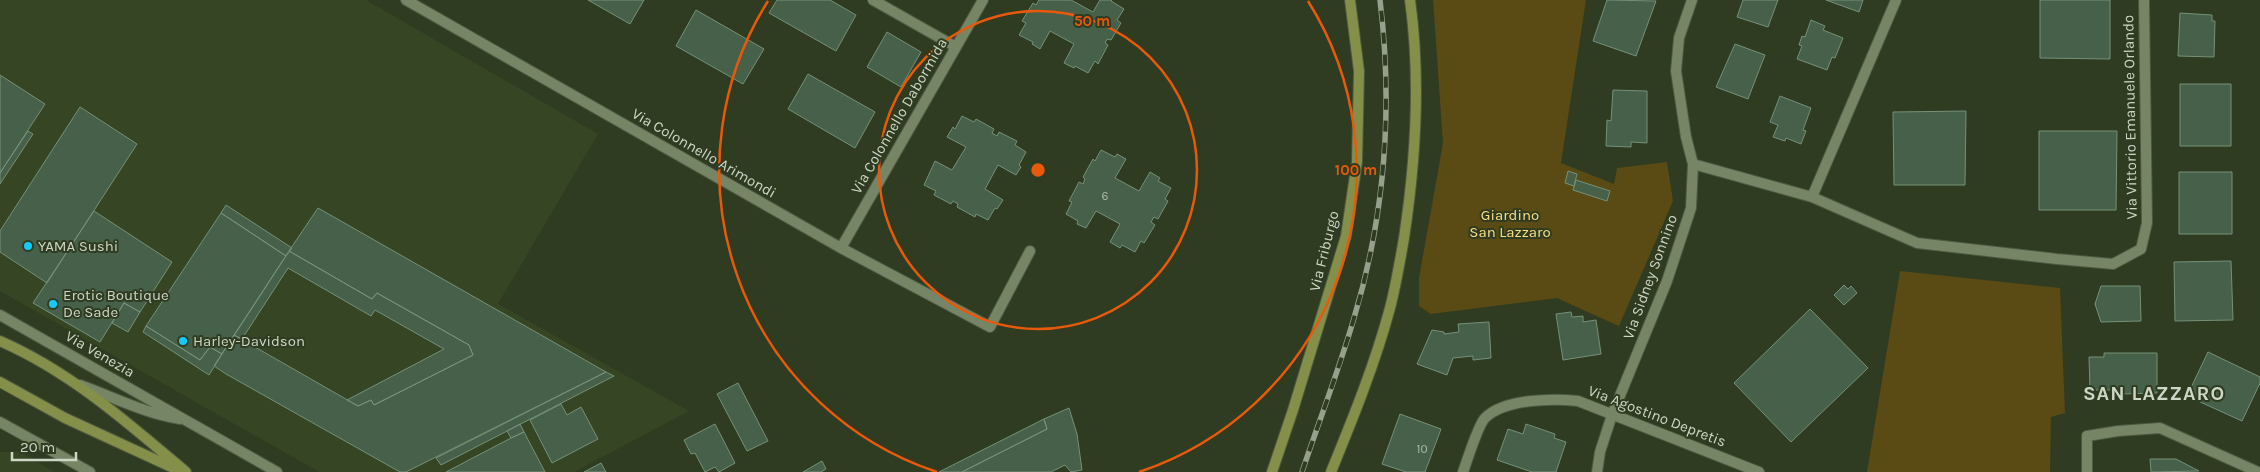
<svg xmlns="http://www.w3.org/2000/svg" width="2260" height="472" font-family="Karla,sans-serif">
<rect width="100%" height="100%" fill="#2f3c21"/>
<!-- built -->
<path fill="#364523" d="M 0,0 L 366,0 L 598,134 L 498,304 L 689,411 L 574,472 L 319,472 L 0,291 Z
M 0,452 L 21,452 L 54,472 L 0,472 Z"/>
<!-- green -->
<path fill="#5a4a13" d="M 1433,0 L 1586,0 L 1561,163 L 1614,184 L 1617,168 L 1667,162 L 1673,201 L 1619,326 L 1557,298 L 1431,314 L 1419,306 L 1419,278 L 1443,143 Z
M 1900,271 L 2060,288 L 2065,413 L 2051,417 L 2050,472 L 1867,472 Z"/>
<!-- building -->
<path fill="#466049" stroke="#769179" d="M 588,0 L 644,0 L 630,24 Z
M 777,0 L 830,0 L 856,15 L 836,51 L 769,13 Z
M 1039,0 L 1071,0 L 1093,12 L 1100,0 L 1112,0 L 1111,1 L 1124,9 L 1117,20 L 1121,23 L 1111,40 L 1107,39 L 1105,43 L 1108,45 L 1098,64 L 1095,61 L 1088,73 L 1075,66 L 1074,68 L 1064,63 L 1074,44 L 1050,31 L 1040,49 L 1032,44 L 1033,42 L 1019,35 L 1026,23 L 1022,21 L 1033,3 L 1036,5 Z
M 1607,0 L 1656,1 L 1636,56 L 1593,41 Z
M 1743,0 L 1778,0 L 1768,27 L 1737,17 Z
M 1826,0 L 1863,0 L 1859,12 Z
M 2040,0 L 2110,0 L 2110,59 L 2040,58 Z
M 696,10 L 764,49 L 743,84 L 676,46 Z
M 2180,13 L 2212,15 L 2212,21 L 2215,21 L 2214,57 L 2178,56 Z
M 1811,20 L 1825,26 L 1823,30 L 1843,38 L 1835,58 L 1832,57 L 1827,70 L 1797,59 L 1802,46 L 1799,45 L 1802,36 L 1805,37 Z
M 887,32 L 921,52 L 901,87 L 867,67 Z
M 1735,44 L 1765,55 L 1748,99 L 1716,87 Z
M 808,74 L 875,112 L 855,148 L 788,109 Z
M 0,75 L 45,104 L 0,173 Z
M 2180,84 L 2231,84 L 2231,146 L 2180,146 Z
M 1613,90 L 1647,91 L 1647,143 L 1631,142 L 1631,147 L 1606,146 L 1607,120 L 1611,121 Z
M 1780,96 L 1811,108 L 1803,130 L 1806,131 L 1801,144 L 1786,138 L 1785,141 L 1773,137 L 1778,125 L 1770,122 Z
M 80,107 L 137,144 L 47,283 L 0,252 L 0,231 Z
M 1966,111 L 1965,185 L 1894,185 L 1893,112 Z
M 962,116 L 974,122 L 976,119 L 994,129 L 992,133 L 997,136 L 999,132 L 1017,141 L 1015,145 L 1026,152 L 1019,165 L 1021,167 L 1016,175 L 998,165 L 985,189 L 1003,200 L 997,209 L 995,208 L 988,220 L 976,214 L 975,217 L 957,207 L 958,204 L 953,201 L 951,204 L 934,195 L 936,191 L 924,185 L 935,161 L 952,170 L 966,147 L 947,137 L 953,127 L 955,129 Z
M 28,131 L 33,134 L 0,184 L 0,173 Z
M 2039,131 L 2117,131 L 2116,210 L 2039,210 Z
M 1101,150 L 1115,157 L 1117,154 L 1126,159 L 1115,178 L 1139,191 L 1150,172 L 1160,178 L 1158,181 L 1171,188 L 1165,199 L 1168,201 L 1158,219 L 1154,217 L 1151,222 L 1155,225 L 1144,243 L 1141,241 L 1135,252 L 1122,245 L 1120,248 L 1110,242 L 1120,224 L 1096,211 L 1086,228 L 1077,224 L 1078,221 L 1066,214 L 1072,202 L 1069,201 L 1079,182 L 1083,184 L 1085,179 L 1083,177 L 1093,159 L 1095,161 Z
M 1568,171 L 1577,174 L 1574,186 L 1565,183 Z
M 2179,172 L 2232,172 L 2232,234 L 2179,234 Z
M 1576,180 L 1610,191 L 1607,201 L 1573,190 Z
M 226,205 L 292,248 L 286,256 L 221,213 Z
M 318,208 L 606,372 L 406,472 L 400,472 L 226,374 L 214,366 L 234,335 L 358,406 L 371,400 L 374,405 L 473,355 L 469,345 L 377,293 L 372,299 L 289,251 Z
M 94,211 L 172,262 L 140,312 L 124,303 L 100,342 L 33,303 Z
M 221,213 L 286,256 L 222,354 L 210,347 L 200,360 L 146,326 Z
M 289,251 L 372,299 L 377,293 L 469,345 L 473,355 L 374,405 L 371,400 L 358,406 L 347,400 L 444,349 L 375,310 L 371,316 L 288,268 L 242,339 L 234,335 Z
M 2231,261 L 2233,320 L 2175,321 L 2174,262 Z
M 1844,285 L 1848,289 L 1851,286 L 1857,293 L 1844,305 L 1834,295 Z
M 2101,286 L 2140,286 L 2141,321 L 2101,322 L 2095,304 Z
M 124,303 L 140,312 L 128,332 L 112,323 Z
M 1810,309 L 1868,368 L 1791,442 L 1734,383 Z
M 1571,312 L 1572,317 L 1583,316 L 1583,322 L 1596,320 L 1601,354 L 1563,360 L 1556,314 Z
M 1489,322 L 1491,358 L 1473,360 L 1473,356 L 1453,358 L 1447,375 L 1417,364 L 1432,330 L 1444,332 L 1444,334 L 1459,332 L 1458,324 Z
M 146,326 L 200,360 L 210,347 L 222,354 L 209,375 L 143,332 Z
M 2208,352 L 2260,377 L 2260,383 L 2242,421 L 2187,396 Z
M 2104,353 L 2157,353 L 2157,393 L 2121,394 L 2121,390 L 2090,390 L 2089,357 L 2104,357 Z
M 606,372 L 614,376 L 441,465 L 436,458 Z
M 738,383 L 768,441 L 747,451 L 717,394 Z
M 561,404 L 567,415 L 581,407 L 598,439 L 552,463 L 530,420 Z
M 1069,408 L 1077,434 L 1082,470 L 1071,472 L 1065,465 L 1051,472 L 962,472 L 1047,429 L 1044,419 Z
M 1400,414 L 1441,429 L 1425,472 L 1406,472 L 1382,464 Z
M 1044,419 L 1047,429 L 962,472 L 939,472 Z
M 520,424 L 524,432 L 511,438 L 507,431 Z
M 715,424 L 735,463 L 719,472 L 715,467 L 705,472 L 695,453 L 691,454 L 684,440 Z
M 1526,424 L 1555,434 L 1554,438 L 1566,442 L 1556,472 L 1532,472 L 1497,460 L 1508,429 L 1523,434 Z
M 524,432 L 545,472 L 446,472 L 511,438 Z
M 2150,459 L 2176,459 L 2199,471 L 2151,472 Z
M 822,461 L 826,469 L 821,472 L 803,472 Z
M 601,463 L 606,472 L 584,472 Z"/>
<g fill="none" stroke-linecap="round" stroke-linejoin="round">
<defs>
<path id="street" d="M 406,0 L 841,248 L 990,327 L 1030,251
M 873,0 L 956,47
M 1693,164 L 1812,197 L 1917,243 L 2057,259 L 2113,264 L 2141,249 L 2147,223 L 2144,0
M 1812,197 L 1896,0
M 841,248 L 983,0
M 0,315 L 277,472
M 80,385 C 113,397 146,414 180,419
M 0,422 L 90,472
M 1463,472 C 1467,461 1478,425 1485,418 C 1504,399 1552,398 1578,401 L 1759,472
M 1597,472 L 1600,452 L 1612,415 L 1667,281 L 1691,208 L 1693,164 L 1686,137 L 1676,71 L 1679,38 L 1692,0
M 2087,472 L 2087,436 L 2118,431 L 2160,428 L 2258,472"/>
<path id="secondary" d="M 0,341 C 71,372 128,423 186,472
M 0,382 L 65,418 L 178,470
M 1272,472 L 1293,410 L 1346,236 L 1357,162 L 1359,71 L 1350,0
M 1331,472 C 1353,418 1375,364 1390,308 C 1396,285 1400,261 1404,238 C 1416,159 1421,79 1410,0"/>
</defs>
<!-- street casing -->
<use href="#street" stroke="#4e5941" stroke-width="12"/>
<!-- secondary casing -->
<use href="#secondary" stroke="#4e5941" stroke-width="12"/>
<!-- street -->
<use href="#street" stroke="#768566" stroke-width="10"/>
<!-- secondary -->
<use href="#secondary" stroke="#848f4a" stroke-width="10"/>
<defs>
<path id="rail" d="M 1302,472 C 1319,421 1339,370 1354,318 C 1385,215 1393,107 1380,0"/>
</defs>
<!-- rail casing -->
<use href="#rail" stroke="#96a08b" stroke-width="5.5"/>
<!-- rail -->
<use href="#rail" stroke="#2f3c21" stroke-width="4" stroke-dasharray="11" stroke-linecap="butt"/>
</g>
<!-- distance rings -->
<g fill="none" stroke="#e8590c" stroke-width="2.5">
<circle cx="1038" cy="170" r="159"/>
<path d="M937 472A318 318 0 0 1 768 1M1308 1A318 318 0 0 1 1139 472"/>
</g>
<!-- markers -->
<g fill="#13cafb" stroke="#2f3c21" stroke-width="2">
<circle cx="28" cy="246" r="5"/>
<circle cx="53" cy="304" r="5"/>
<circle cx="183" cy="341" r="5"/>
</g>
<g text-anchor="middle" stroke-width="4" stroke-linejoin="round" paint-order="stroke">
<!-- number labels -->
<g font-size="12" fill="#acb9a7">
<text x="1105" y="200">6</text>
<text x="1422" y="453">10</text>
</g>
<!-- street labels -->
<g font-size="15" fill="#ced7c6" stroke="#2f3c21">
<text transform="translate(899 116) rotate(-60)" y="5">Via Colonnello Dabormida</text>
<text transform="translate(2130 117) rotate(-91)" y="5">Via Vittorio Emanuele Orlando</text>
<text transform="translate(704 153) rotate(30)" y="5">Via Colonnello Arimondi</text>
<text transform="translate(1324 251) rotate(-76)" y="5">Via Friburgo</text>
<text transform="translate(1650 277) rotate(-70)" y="5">Via Sidney Sonnino</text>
<text transform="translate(100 354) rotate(30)" y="5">Via Venezia</text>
<text transform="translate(1657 416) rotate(21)" y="5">Via Agostino Depretis</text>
</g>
<!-- park labels -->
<g font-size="15" fill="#fddf87" stroke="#2f3c21">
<text x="1510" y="220">Giardino<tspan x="1510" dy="17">San Lazzaro</tspan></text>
</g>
<!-- poi labels -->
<g font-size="15" fill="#ced7c6" stroke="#2f3c21" text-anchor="start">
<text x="38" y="251">YAMA Sushi</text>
<text x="63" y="300">Erotic Boutique<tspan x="63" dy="17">De Sade</tspan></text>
<text x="193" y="346">Harley-Davidson</text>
</g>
<!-- district labels -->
<g font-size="20" font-weight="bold" letter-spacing="1" fill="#ced7c6" stroke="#2f3c21">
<text x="2154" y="400">SAN LAZZARO</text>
</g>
</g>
<circle cx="1038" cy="170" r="8" fill="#e8590c" stroke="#2f3c21" stroke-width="2.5"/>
<g font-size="15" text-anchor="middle" font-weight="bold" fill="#e8590c" stroke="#2f3c21" stroke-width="4" stroke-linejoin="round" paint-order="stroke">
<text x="1092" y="26">50 m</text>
<text x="1356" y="175">100 m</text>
</g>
<!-- scale -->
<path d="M12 452v8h64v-8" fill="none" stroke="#ced7c6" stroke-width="2.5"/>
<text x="20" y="452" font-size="15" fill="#ced7c6" stroke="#2f3c21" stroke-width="4" paint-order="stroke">20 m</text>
</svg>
